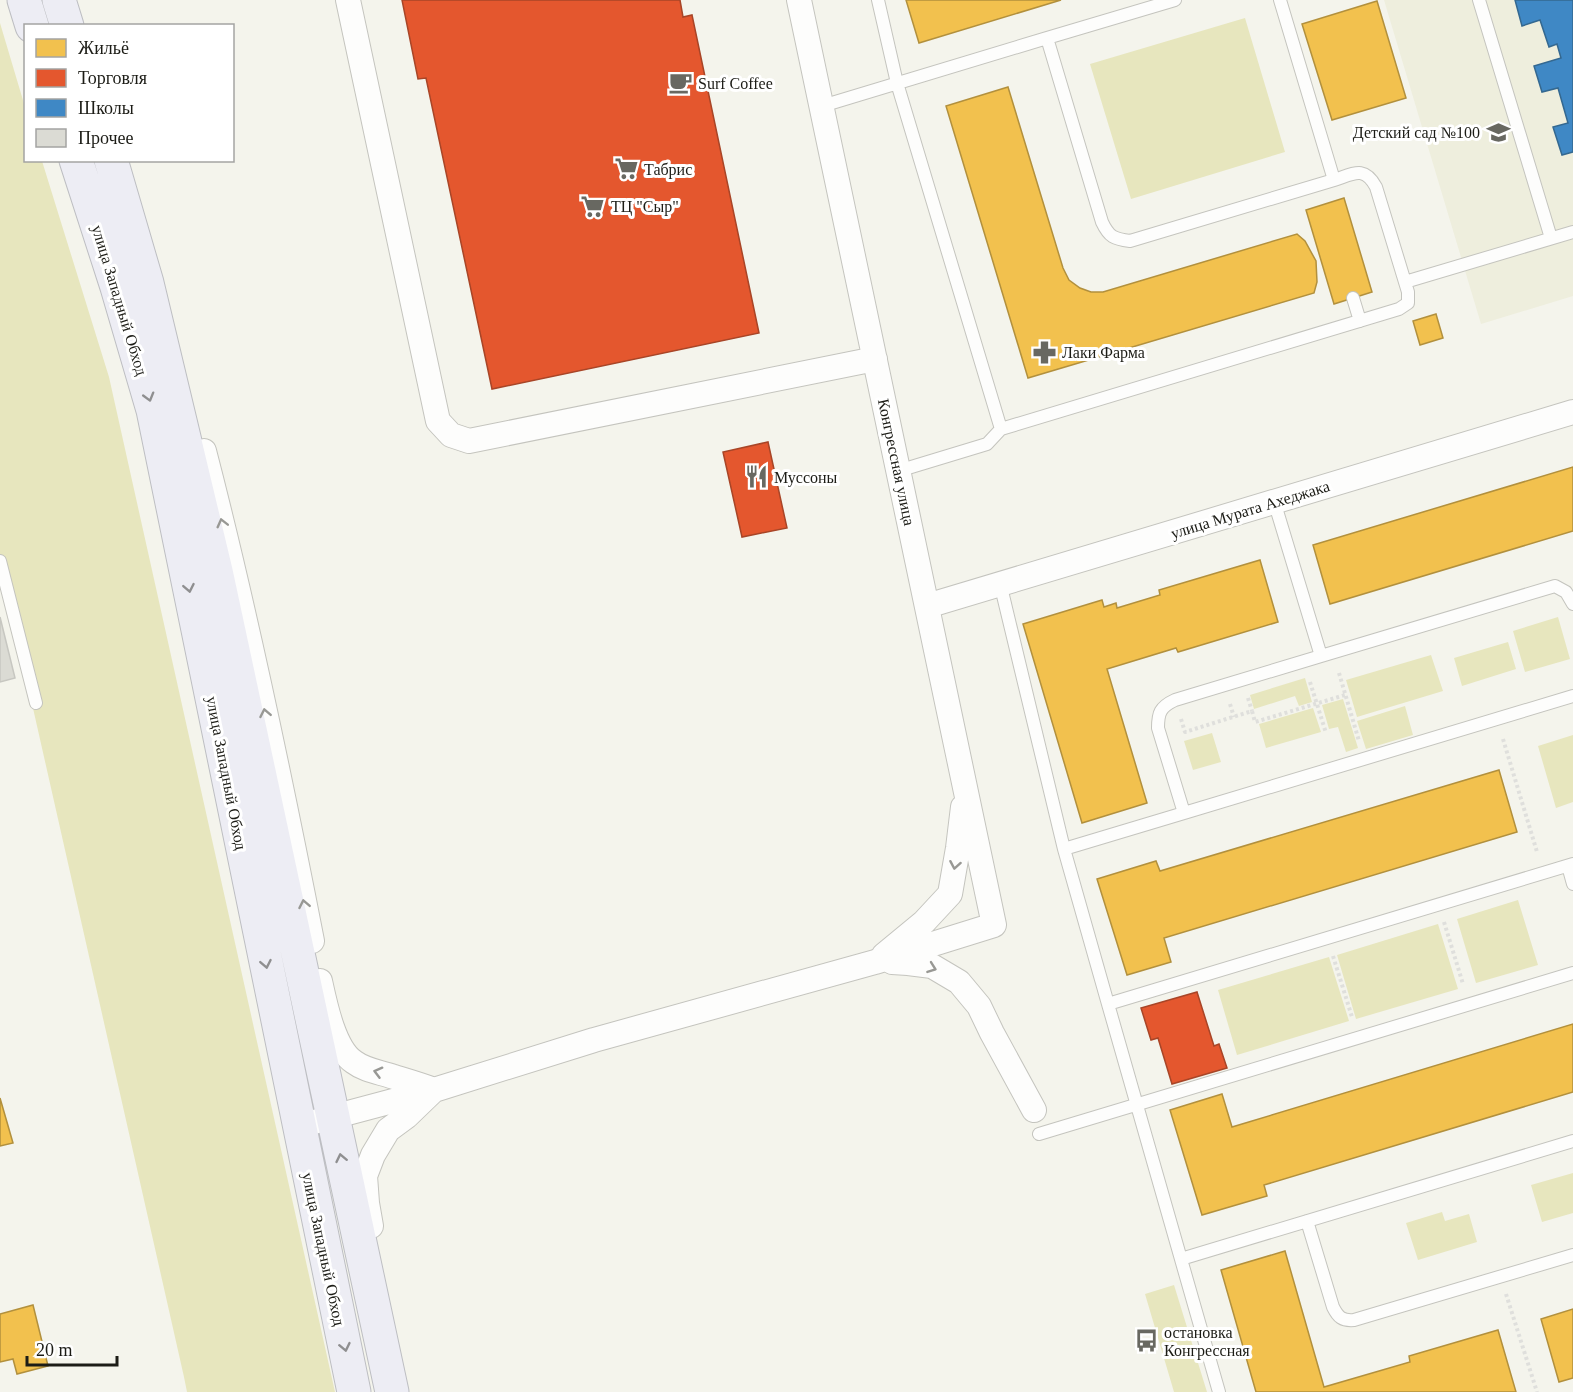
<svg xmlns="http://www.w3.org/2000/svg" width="1573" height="1392" font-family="Georgia,serif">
<rect width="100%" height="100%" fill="#f4f4ec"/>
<!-- built -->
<path fill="#eed" d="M 1384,0 L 1573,0 L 1573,296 L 1481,324 Z"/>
<!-- green -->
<path fill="#e7e6be" d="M 1245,18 L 1285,152 L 1131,199 L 1090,64 Z
M 0,23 L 25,107 L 26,160 L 42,161 L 109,377 L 335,1392 L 187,1392 L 184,1377 L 0,562 Z
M 1558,617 L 1570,659 L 1525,672 L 1513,631 Z
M 1508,642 L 1516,669 L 1462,686 L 1454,658 Z
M 1431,655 L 1443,691 L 1357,717 L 1346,680 Z
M 1305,678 L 1312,702 L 1299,706 L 1295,696 L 1254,709 L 1250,695 Z
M 1343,699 L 1358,748 L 1346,752 L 1338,727 L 1329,729 L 1322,705 Z
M 1405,706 L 1413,735 L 1366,749 L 1357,721 Z
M 1313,708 L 1321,732 L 1266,748 L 1259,724 Z
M 1212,733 L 1221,762 L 1193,770 L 1184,741 Z
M 1573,735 L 1573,802 L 1556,808 L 1538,746 Z
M 1518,900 L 1538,965 L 1476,983 L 1457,919 Z
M 1438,924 L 1458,989 L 1356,1019 L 1337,955 Z
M 1329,957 L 1349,1021 L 1237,1055 L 1218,990 Z
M 1573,1173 L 1573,1213 L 1542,1222 L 1531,1185 Z
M 1442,1212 L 1445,1221 L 1469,1214 L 1477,1242 L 1418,1260 L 1406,1223 Z
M 1174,1285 L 1207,1392 L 1174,1392 L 1145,1294 Z"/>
<!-- homes -->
<path fill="#f2c14e" stroke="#b2903d" stroke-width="1.5" d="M 906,0 L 1061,0 L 919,43 Z
M 1377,1 L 1406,98 L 1332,120 L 1302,24 Z
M 1008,87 L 1063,268 L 1069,280 L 1080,288 L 1091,292 L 1103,292 L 1297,234 L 1305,241 L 1316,261 L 1317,282 L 1314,293 L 1028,378 L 946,106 Z
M 1344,198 L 1372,292 L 1334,304 L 1306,210 Z
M 1436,314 L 1443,338 L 1420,345 L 1413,321 Z
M 1573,467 L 1573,531 L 1330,604 L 1313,545 Z
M 1260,560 L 1278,622 L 1178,652 L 1176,648 L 1107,669 L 1147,803 L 1082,823 L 1023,624 L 1102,600 L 1104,607 L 1116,603 L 1117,608 L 1160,595 L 1159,590 Z
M 1499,770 L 1517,832 L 1164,938 L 1171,962 L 1127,975 L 1097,879 L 1156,861 L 1160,871 Z
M 1573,1024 L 1573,1092 L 1264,1185 L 1267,1196 L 1202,1215 L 1170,1110 L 1222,1094 L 1232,1127 Z
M 0,1098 L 13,1143 L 0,1146 Z
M 1285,1251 L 1324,1387 L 1410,1362 L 1409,1356 L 1498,1330 L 1516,1392 L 1256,1392 L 1221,1270 Z
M 33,1305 L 48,1366 L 17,1374 L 13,1359 L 0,1362 L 0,1314 Z
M 1573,1309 L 1573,1378 L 1559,1382 L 1541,1319 Z"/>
<!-- shops -->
<path fill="#e4572e" stroke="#a84527" stroke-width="1.5" d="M 402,0 L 680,0 L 683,17 L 692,15 L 759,333 L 492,389 L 426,78 L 418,79 Z
M 768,442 L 787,528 L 742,537 L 723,452 Z
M 1197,992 L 1214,1046 L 1219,1044 L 1227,1068 L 1172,1084 L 1158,1038 L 1151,1040 L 1141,1008 Z"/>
<!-- schools -->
<path fill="#3f88c5" stroke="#346890" stroke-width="1.5" d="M 1515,0 L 1573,0 L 1573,152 L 1562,155 L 1553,127 L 1568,123 L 1558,88 L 1542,92 L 1534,66 L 1561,58 L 1557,44 L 1549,47 L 1540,20 L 1522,26 Z"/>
<!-- building -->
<path fill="#dbdbd4" stroke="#c7c7c1" stroke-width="1.5" d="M 0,617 L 15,678 L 0,682 Z"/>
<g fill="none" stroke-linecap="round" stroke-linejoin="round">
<defs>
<path id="lane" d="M 878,0 L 897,83 L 1001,429
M 1175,0 L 1047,38 L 1102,222 C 1109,237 1114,239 1130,241 L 1334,180
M 1479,0 L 1551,238
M 822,106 L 1047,38
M 1405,282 L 1573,232
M 1353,298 L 1360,321
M 898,471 L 987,444 L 1001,429 L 1399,309 L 1408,303 L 1408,292 L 1376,187 C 1364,165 1353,174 1334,180 L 1280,0
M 0,561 L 36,703
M 1000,583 L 1064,849 L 1184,813 L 1158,728 C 1158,713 1160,707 1175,700 L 1321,656 L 1274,501
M 1321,656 L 1555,586 L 1566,592 L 1573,604
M 1184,813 L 1573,696
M 1064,849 L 1108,1004 L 1573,864
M 1568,866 L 1573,884
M 1108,1004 L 1219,1392
M 1039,1134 L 1573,973
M 1307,1221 L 1333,1307 C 1338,1317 1342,1321 1354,1320 L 1573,1255
M 1181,1259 L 1573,1141"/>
<path id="street" d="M 348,0 L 438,421 L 451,435 L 469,441 L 875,359
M 204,451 C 246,613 280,777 312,941
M 927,606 L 1573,412
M 884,955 L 924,922 L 950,894 L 958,848 L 963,807
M 892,962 L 908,963 L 932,966 L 959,982 L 979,1006 L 992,1033 L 1034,1110
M 320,981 C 325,1004 334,1049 354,1062 C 366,1071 380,1072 394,1077 C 407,1081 421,1085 434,1090 L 407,1116 L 388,1130 L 373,1155 L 365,1176 L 367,1203 L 371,1226
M 299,1126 L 434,1090 L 594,1040 L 875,962 L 994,925 L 799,0"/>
<path id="highway" d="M 24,0 L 32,26
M 59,0 L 67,26
M 76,160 L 117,287 L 153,410 L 354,1392
M 111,160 L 147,283 L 216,571 L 392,1392"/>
</defs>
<!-- lane casing -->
<use href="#lane" stroke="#c4c4be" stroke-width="14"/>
<!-- street casing -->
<use href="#street" stroke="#c4c4be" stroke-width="26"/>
<!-- highway casing -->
<use href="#highway" stroke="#bdbec2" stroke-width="35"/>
<!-- path -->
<path stroke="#dfdfdc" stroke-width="4" stroke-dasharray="3 3" stroke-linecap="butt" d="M 1339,673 L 1359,741
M 1310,682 L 1326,733
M 1248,698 L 1252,711
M 1230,704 L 1234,717
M 1181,719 L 1185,732 L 1252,711 L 1255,722 L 1345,695
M 1503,739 L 1537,852
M 1444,922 L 1463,984
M 1333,956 L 1352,1017
M 1506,1294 L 1537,1392"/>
<!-- lane -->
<use href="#lane" stroke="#fdfdfc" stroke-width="12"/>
<!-- street -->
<use href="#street" stroke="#fdfdfc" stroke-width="24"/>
<!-- highway -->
<use href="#highway" stroke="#ededf4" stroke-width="33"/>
</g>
<!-- one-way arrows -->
<defs><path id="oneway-chevron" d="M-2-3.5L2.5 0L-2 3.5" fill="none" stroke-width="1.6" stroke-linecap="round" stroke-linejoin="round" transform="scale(1.5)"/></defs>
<g stroke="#8f8f90">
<use href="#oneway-chevron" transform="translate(149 397) rotate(74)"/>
<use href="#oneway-chevron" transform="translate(189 588) rotate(79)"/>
<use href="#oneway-chevron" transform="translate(266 964) rotate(79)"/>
<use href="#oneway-chevron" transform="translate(341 1158) rotate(-102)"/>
<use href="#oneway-chevron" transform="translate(345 1347) rotate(78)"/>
</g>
<g stroke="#989894">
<use href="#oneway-chevron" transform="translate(222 523) rotate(-104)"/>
<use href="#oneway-chevron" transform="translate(265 713) rotate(-101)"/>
<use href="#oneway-chevron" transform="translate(955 865) rotate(100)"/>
<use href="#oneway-chevron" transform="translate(304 904) rotate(-101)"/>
<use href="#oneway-chevron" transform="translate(932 968) rotate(20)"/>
<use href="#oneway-chevron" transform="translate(378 1072) rotate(-165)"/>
</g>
<!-- icons -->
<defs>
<symbol id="cafe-bare" viewBox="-9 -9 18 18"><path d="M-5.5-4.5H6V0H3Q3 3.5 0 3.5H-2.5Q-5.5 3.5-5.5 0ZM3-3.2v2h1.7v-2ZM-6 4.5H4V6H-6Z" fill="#686861" stroke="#fff" stroke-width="2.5" paint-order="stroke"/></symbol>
<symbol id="school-bare" viewBox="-9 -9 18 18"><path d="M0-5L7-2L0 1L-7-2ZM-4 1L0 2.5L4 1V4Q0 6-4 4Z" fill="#686861" stroke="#fff" stroke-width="2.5" paint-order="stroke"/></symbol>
<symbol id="supermarket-bare" viewBox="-9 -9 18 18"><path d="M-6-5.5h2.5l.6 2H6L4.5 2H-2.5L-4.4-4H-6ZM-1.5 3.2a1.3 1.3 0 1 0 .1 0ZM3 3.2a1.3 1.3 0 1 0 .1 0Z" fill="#686861" stroke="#fff" stroke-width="2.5" paint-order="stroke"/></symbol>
<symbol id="pharmacy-bare" viewBox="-9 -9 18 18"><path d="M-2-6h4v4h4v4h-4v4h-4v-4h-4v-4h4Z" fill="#686861" stroke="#fff" stroke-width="2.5" paint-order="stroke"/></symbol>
<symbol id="restaurant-bare" viewBox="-9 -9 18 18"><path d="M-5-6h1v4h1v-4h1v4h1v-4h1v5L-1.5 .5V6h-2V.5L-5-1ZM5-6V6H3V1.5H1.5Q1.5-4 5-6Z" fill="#686861" stroke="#fff" stroke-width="2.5" paint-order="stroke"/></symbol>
<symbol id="bus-bare" viewBox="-9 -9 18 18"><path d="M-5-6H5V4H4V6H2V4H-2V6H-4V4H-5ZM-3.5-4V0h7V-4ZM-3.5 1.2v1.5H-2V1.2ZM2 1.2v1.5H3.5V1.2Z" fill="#686861" stroke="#fff" stroke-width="2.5" paint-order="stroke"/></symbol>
</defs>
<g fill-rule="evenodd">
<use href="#cafe-bare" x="664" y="66" width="33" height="33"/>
<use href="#school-bare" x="1482" y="116" width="33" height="33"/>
<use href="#supermarket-bare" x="610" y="152" width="33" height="33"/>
<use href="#supermarket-bare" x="576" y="190" width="33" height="33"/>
<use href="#pharmacy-bare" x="1028" y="336" width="33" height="33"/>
<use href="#restaurant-bare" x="740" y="460" width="33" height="33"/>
<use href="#bus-bare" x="1130" y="1324" width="33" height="33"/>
</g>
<g text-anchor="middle" stroke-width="6" stroke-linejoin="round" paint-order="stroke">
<!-- poi labels -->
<g font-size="16" fill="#1c1c16" stroke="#fff" text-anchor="start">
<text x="698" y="89">Surf Coffee</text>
<text x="1480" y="138" text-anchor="end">Детский сад №100</text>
<text x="644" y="175">Табрис</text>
<text x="611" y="212">ТЦ "Сыр"</text>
<text x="1062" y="358">Лаки Фарма</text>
<text x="774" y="483">Муссоны</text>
<text x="1164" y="1338">остановка<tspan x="1164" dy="18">Конгрессная</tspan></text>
</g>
<!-- street labels -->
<g font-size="16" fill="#1c1c16" stroke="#fff">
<text transform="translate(120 300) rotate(73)" y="6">улица Западный Обход</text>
<text transform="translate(897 462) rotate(78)" y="6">Конгрессная улица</text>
<text transform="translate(1250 509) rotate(-17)" y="6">улица Мурата Ахеджака</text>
<text transform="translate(227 773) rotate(79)" y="6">улица Западный Обход</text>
<text transform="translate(324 1249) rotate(78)" y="6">улица Западный Обход</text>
</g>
</g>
<!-- legend -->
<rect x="24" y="24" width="210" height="138" fill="#ffffff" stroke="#a4a4a2" stroke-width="1.5"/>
<rect x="36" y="39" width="30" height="18" fill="#f2c14e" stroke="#a4a4a2" stroke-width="1.5"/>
<text x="78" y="54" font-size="18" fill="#1c1c16">Жильё</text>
<rect x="36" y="69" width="30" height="18" fill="#e4572e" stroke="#a4a4a2" stroke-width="1.5"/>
<text x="78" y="84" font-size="18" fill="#1c1c16">Торговля</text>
<rect x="36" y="99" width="30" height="18" fill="#3f88c5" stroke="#a4a4a2" stroke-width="1.5"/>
<text x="78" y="114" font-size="18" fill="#1c1c16">Школы</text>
<rect x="36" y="129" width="30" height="18" fill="#dbdbd4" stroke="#a4a4a2" stroke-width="1.5"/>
<text x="78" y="144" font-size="18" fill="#1c1c16">Прочее</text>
<!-- scale -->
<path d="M27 1356v9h90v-9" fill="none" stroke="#1c1c16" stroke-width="3"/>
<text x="36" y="1356" font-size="18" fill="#1c1c16" stroke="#ffffff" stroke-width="4.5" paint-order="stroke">20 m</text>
</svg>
